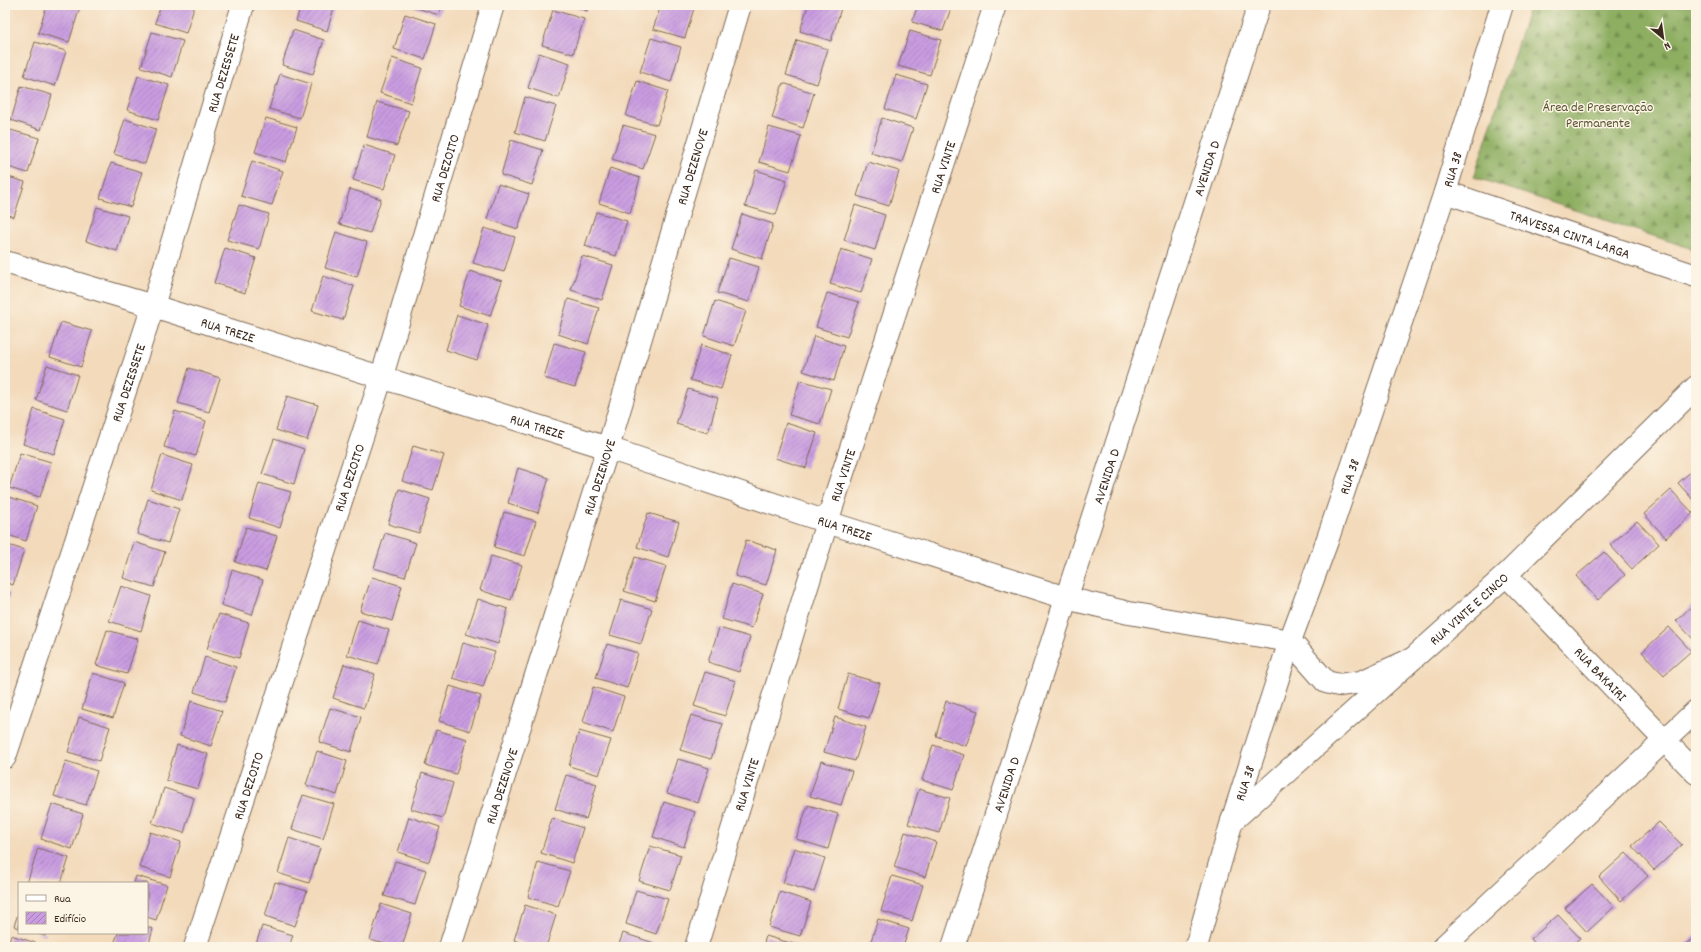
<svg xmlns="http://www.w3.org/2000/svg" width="1701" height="952" font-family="Dekko,sans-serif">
<defs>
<pattern id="forest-firs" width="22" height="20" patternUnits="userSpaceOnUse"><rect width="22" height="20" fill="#8eaf62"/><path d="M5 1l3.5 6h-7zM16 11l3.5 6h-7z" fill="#758f50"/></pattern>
<pattern id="building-hatch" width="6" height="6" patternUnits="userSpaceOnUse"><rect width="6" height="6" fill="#c99ce1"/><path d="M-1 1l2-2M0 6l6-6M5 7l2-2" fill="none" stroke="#a47fb6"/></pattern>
</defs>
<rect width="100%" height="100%" fill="#fcf5e5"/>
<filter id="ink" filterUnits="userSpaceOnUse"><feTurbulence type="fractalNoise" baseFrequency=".025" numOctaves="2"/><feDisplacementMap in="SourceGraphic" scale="8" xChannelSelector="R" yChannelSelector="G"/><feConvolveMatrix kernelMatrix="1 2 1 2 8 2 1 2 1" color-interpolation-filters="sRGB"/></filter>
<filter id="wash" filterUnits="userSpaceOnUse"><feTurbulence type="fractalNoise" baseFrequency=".012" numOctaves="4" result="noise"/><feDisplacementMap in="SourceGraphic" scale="16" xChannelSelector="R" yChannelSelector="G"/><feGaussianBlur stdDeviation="0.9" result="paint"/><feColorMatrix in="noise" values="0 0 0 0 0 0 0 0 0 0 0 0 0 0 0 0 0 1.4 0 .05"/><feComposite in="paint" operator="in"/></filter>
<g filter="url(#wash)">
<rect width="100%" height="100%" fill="#f3dabb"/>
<!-- forest -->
<path fill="url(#forest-firs)" stroke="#646c40" d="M 1530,5 L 1696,5 L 1696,250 L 1474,177 Z"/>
<g id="blocks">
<!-- building -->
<path fill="url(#building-hatch)" d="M 47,5 L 72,5 L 80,7 L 69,42 L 38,33 Z
M 161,5 L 195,5 L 186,33 L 155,23 Z
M 301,5 L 335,5 L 327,31 L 296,21 Z
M 407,5 L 442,5 L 439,15 Z
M 570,5 L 588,5 L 587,11 Z
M 661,5 L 695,5 L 685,38 L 653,29 Z
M 808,5 L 842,5 L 831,41 L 800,31 Z
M 918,5 L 952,5 L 943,31 L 912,22 Z
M 553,10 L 584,19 L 573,54 L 542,45 Z
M 405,14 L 436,24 L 425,59 L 394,49 Z
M 293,30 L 324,40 L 313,74 L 282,65 Z
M 910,31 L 941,40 L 930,75 L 898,66 Z
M 152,32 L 183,41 L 172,77 L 141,67 Z
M 651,38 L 681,47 L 671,82 L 640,72 Z
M 797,40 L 828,49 L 817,84 L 786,75 Z
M 35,42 L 66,51 L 55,86 L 24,76 Z
M 539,53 L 570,63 L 559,98 L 528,88 Z
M 392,58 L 422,68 L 411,103 L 380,93 Z
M 280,74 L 311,84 L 300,118 L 269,109 Z
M 896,75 L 927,84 L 916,119 L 885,109 Z
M 138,76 L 169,85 L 158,120 L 127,110 Z
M 637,81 L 668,91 L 657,125 L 626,116 Z
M 783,83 L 814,93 L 803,128 L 772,118 Z
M 21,86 L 52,95 L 41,130 L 11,120 Z
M 525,97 L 556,106 L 545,141 L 515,132 Z
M 377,102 L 409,111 L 397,146 L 367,137 Z
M 266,118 L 297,127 L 286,162 L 255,152 Z
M 882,118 L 913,128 L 902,162 L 871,153 Z
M 125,119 L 156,129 L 145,164 L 114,154 Z
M 623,125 L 655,134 L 643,169 L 612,159 Z
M 769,127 L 801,136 L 790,171 L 759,162 Z
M 7,129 L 39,138 L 28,173 L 5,166 L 5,137 Z
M 511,140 L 543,150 L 532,185 L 501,175 Z
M 364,145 L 395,155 L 384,189 L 353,180 Z
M 252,161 L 283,171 L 272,205 L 241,196 Z
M 868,162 L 899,171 L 889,206 L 857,196 Z
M 111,163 L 142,172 L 131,207 L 100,198 Z
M 610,168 L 640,178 L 630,213 L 599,203 Z
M 756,170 L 787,180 L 776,215 L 745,206 Z
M 5,176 L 25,182 L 14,217 L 5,214 Z
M 498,184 L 529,194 L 518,229 L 487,219 Z
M 350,189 L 381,199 L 370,233 L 339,224 Z
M 239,205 L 269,214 L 259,249 L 227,240 Z
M 855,205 L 885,215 L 875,250 L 844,240 Z
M 97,207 L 128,216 L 117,251 L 86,241 Z
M 596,212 L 627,221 L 616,256 L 585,246 Z
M 742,214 L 773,224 L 762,259 L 731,249 Z
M 484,228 L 515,237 L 504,272 L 473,263 Z
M 336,232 L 367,242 L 357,277 L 325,268 Z
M 225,248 L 256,258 L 245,293 L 214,283 Z
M 841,249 L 872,259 L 861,293 L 830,284 Z
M 582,256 L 613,265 L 602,300 L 571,290 Z
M 729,258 L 759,267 L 749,302 L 717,293 Z
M 470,271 L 502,281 L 490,316 L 459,306 Z
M 323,276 L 354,286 L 343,320 L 312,311 Z
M 827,293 L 859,302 L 847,337 L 816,327 Z
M 568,299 L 599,308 L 588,344 L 558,334 Z
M 715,301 L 746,311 L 734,346 L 704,336 Z
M 457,315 L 488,325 L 477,360 L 446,350 Z
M 61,322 L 92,331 L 81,367 L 50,357 Z
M 814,336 L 844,346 L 834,381 L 803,371 Z
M 554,343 L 586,352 L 575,387 L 544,378 Z
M 701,345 L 732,355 L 721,389 L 690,380 Z
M 47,365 L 78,375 L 67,410 L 36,400 Z
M 189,368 L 220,378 L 209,412 L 178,403 Z
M 800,380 L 831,389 L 820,424 L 789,415 Z
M 688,389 L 718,398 L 708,433 L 676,424 Z
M 287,396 L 318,405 L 307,440 L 276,430 Z
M 34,409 L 65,419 L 54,454 L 23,444 Z
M 175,411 L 206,421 L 196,456 L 164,447 Z
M 786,423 L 817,433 L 806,468 L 775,458 Z
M 274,439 L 304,449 L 294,484 L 262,474 Z
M 413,446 L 444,455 L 433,490 L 402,481 Z
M 20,453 L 51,462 L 40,497 L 9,488 Z
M 162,455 L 193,465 L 182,500 L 151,490 Z
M 1696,467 L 1696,503 L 1678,483 Z
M 518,468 L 549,478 L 538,513 L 508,503 Z
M 259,483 L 291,492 L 280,528 L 249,518 Z
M 399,489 L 430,499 L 419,533 L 388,524 Z
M 1671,490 L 1693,513 L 1666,538 L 1644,514 Z
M 6,496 L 37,506 L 26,541 L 5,534 Z
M 148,499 L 179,509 L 168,543 L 137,534 Z
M 504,512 L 536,521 L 525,556 L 494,547 Z
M 648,513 L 679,522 L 668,557 L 637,547 Z
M 1637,521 L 1659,544 L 1632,569 L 1610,545 Z
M 246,527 L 277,536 L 266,571 L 235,562 Z
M 385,533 L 416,543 L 405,577 L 374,568 Z
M 746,540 L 777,550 L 766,585 L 735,576 Z
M 134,542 L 165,552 L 154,587 L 123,578 Z
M 5,544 L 24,550 L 13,585 L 5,582 Z
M 1604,552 L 1625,575 L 1598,600 L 1576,576 Z
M 491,556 L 522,565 L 511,600 L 480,590 Z
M 635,557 L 666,566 L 655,601 L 624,591 Z
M 232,570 L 263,580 L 252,615 L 221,605 Z
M 372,577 L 402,586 L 392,621 L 360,611 Z
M 732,584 L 763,594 L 752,628 L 722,619 Z
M 121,586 L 151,596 L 141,631 L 109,621 Z
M 5,592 L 10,593 L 5,607 Z
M 478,599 L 508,609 L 498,644 L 466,634 Z
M 621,600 L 652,609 L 641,644 L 610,635 Z
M 1696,602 L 1696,642 L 1676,621 Z
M 219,614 L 249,623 L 239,658 L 207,649 Z
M 358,620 L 389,630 L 378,664 L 347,655 Z
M 1669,627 L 1691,651 L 1664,675 L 1642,652 Z
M 719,628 L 750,637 L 739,672 L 708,662 Z
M 107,630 L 138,639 L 127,674 L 96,665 Z
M 463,643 L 495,652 L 483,687 L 453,678 Z
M 607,644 L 638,653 L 627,688 L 596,678 Z
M 205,657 L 236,667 L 225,702 L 194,692 Z
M 344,664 L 375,674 L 364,708 L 333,698 Z
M 705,672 L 736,681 L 725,716 L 694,706 Z
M 93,673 L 124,683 L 113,718 L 82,709 Z
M 848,674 L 880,683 L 869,718 L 838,709 Z
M 450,686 L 481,696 L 470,731 L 439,721 Z
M 593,687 L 624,697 L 613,732 L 583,722 Z
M 191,701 L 222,711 L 211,746 L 180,736 Z
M 946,701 L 978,711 L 966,746 L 936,736 Z
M 330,708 L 361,717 L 351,752 L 319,742 Z
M 691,715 L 723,724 L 711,759 L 680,750 Z
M 79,717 L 110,727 L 99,761 L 68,752 Z
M 835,717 L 866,727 L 855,761 L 824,752 Z
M 436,730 L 467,739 L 456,774 L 425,765 Z
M 579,731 L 611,740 L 599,775 L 569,766 Z
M 177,745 L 208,754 L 198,789 L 166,780 Z
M 933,745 L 964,755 L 953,790 L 922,780 Z
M 317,751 L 347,761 L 337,795 L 306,785 Z
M 678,759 L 709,768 L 698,803 L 667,793 Z
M 66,761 L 97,771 L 86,805 L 54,796 Z
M 821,761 L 852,771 L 841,805 L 810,796 Z
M 422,773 L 453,783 L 443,818 L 411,809 Z
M 566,775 L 597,784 L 586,819 L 555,809 Z
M 164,788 L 194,798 L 184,833 L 152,823 Z
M 919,789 L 950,798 L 939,833 L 908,824 Z
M 303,795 L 334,804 L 323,839 L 292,829 Z
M 664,802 L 695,812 L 684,847 L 653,837 Z
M 52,804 L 83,814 L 72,849 L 41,839 Z
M 808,805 L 838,814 L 828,849 L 796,839 Z
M 409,817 L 440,827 L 429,862 L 398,852 Z
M 552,818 L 583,828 L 572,863 L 541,853 Z
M 1659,822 L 1682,845 L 1654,870 L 1632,846 Z
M 150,832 L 181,842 L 170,877 L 139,867 Z
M 905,832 L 936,842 L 925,877 L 894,867 Z
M 289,838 L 320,848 L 309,883 L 278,873 Z
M 650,846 L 681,855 L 670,890 L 639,881 Z
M 38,848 L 69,858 L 61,883 L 27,883 Z
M 794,848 L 825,858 L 814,892 L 783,883 Z
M 1626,853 L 1648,876 L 1621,901 L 1599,877 Z
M 395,861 L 426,870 L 415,905 L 384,896 Z
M 538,862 L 570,871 L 558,906 L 528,897 Z
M 136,876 L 167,885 L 156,920 L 147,917 L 147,883 L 134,883 Z
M 892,876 L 923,885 L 912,921 L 881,911 Z
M 275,882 L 307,891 L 295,926 L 265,916 Z
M 1592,884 L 1614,907 L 1587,932 L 1565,908 Z
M 636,890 L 668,899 L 656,934 L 626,924 Z
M 780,892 L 811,902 L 800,936 L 769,927 Z
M 381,904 L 412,914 L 402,947 L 396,947 L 370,940 Z
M 525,905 L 556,915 L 546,947 L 536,947 L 514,940 Z
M 19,911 L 19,928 L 14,926 Z
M 1558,915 L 1580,938 L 1570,947 L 1538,947 L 1531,939 Z
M 878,919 L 909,929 L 903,947 L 869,947 Z
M 262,926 L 293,935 L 289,947 L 255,947 Z
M 147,927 L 153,929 L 148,947 L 113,947 L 118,933 L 147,933 Z
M 36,933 L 46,933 L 45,936 Z
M 623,933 L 654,943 L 652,947 L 618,947 Z
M 11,935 L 42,945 L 41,947 L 7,947 Z
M 1696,935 L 1696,947 L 1683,947 Z
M 766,936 L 797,945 L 796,947 L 763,947 Z"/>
</g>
</g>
<g filter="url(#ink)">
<use href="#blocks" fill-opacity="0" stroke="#7b6855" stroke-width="1"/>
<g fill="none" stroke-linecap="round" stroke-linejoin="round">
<defs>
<g id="street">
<path id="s1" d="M 1445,192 L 1696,276"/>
<path id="s2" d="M 5,262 L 153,306 L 608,448 L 827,522 L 1066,598 L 1129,613 L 1290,641 L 1326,682 L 1339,685 L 1361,682 L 1412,659"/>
<path id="s3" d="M 1506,575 L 1696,773"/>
<path id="s4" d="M 5,757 L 153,306 L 243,5"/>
<path id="s5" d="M 1232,821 L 1506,575 L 1696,387"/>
<path id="s6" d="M 195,947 L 381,379 L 493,5"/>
<path id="s7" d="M 450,947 L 608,448 L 740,5"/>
<path id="s8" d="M 696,947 L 827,522 L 995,5"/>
<path d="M 1443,947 L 1696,711"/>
</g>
<g id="secondary">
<path id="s9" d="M 953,947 L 1259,5"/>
<path id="s10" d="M 1196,947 L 1232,821 L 1290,641 L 1327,541 L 1445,192 L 1502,5"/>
</g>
</defs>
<!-- street casing -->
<use href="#street" stroke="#7b6855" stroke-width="24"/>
<!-- secondary casing -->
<use href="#secondary" stroke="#7b6855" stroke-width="24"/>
<!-- street -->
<use href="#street" stroke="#fff" stroke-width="22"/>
<!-- secondary -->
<use href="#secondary" stroke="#fff" stroke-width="22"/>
</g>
</g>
<g text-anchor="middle" stroke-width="3" stroke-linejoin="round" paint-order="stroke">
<!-- street labels -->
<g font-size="14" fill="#3b2a1e" stroke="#fcf5e5">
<text dy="5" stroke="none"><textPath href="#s4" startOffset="718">RUA DEZESSETE</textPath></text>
<text dy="5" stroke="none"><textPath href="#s7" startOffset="817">RUA DEZENOVE</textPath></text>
<text dy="5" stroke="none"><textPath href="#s8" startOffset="818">RUA VINTE</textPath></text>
<text dy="5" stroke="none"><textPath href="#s6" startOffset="818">RUA DEZOITO</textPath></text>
<text dy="5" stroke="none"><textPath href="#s9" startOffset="819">AVENIDA D</textPath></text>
<text dy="5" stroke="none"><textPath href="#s10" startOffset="819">RUA 38</textPath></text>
<text dy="5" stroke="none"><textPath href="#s1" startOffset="132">TRAVESSA CINTA LARGA</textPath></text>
<text dy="5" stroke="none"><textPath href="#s2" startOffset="233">RUA TREZE</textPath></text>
<text dy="5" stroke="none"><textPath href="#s4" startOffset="394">RUA DEZESSETE</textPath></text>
<text dy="5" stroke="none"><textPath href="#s2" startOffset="557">RUA TREZE</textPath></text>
<text dy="5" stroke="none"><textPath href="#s8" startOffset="494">RUA VINTE</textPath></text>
<text dy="5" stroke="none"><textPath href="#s9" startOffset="495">AVENIDA D</textPath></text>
<text dy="5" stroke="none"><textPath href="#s10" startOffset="495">RUA 38</textPath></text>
<text dy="5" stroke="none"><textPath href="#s6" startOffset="494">RUA DEZOITO</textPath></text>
<text dy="5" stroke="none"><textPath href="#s7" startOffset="493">RUA DEZENOVE</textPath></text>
<text dy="5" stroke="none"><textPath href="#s2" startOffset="881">RUA TREZE</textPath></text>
<text dy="5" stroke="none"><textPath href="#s5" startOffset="318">RUA VINTE E CINCO</textPath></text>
<text dy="5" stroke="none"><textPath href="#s3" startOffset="137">RUA BAKAIRI</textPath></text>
<text dy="5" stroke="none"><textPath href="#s10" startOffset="171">RUA 38</textPath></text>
<text dy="5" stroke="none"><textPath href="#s8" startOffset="170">RUA VINTE</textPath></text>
<text dy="5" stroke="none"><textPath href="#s9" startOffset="171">AVENIDA D</textPath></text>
<text dy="5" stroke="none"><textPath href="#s6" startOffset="170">RUA DEZOITO</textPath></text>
<text dy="5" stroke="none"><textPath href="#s7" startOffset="169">RUA DEZENOVE</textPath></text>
</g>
<!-- park labels -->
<g font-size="14" fill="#595232" stroke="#fcf5e5">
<text x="1598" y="111">Área de Preservação<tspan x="1598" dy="16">Permanente</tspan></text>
</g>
</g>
<!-- margin -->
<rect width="1701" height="952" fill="none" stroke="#fcf5e5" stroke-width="20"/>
<!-- legend -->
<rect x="18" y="882" width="130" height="52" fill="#fcf5e5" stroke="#afa495"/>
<rect x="26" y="895" width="20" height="6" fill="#ffffff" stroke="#afa495"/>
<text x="54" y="902" font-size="12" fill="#3b2a1e">Rua</text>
<rect x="26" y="912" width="20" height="12" fill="url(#building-hatch)" stroke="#afa495"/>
<text x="54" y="922" font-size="12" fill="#3b2a1e">Edifício</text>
<!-- north arrow -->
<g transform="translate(1663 38) rotate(151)" stroke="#fcf5e5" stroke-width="3" paint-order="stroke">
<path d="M0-3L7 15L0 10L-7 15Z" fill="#3b2a1e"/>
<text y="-6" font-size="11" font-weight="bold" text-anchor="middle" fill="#3b2a1e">N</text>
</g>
</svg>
